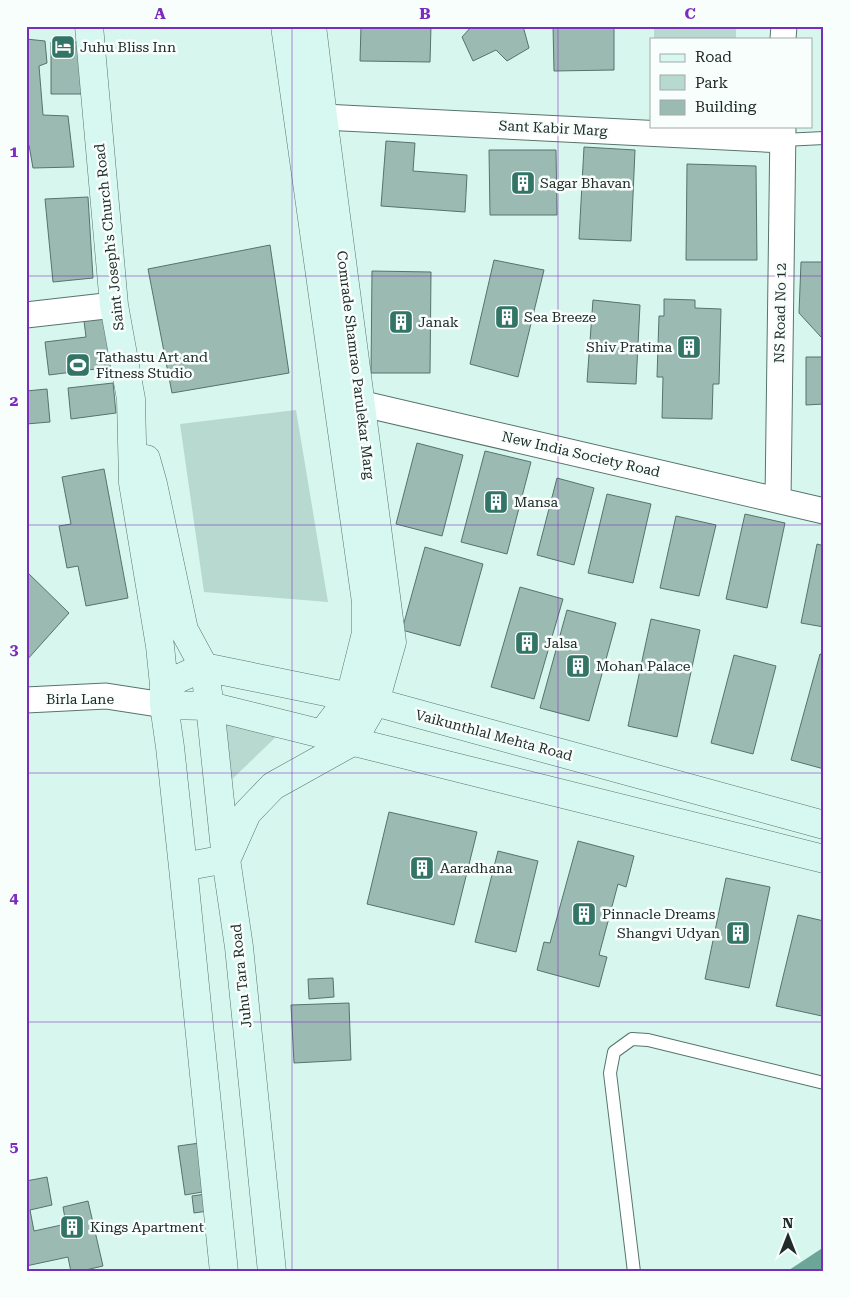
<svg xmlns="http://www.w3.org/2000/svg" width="850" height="1298" font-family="'Roboto Serif',serif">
<rect width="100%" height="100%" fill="#d7f7ee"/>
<!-- green -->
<path fill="#b7d9d0" d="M 654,26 L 736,26 L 736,39 L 654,39 Z
M 296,410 L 328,602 L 204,592 L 180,424 Z
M 214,721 L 279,734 L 225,786 Z"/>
<!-- water -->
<path fill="#6da698" d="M 824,1247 L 824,1272 L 786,1272 Z"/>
<!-- building -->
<path fill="#9bbab2" stroke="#56736c" d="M 361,26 L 431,26 L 430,62 L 360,61 Z
M 472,26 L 523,26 L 529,48 L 507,61 L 496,50 L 473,61 L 462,37 Z
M 553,26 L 614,26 L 614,70 L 554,71 Z
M 26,39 L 45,41 L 47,63 L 39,66 L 43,115 L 68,116 L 74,167 L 33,168 L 29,145 L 26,144 Z
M 51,42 L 86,42 L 86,94 L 51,94 Z
M 386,141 L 415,143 L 413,171 L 467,175 L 465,212 L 381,206 Z
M 584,147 L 635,150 L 631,241 L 579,239 Z
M 489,150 L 556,150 L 557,215 L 490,215 Z
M 687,164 L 756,166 L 757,260 L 686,260 Z
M 88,197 L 93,278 L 53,282 L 45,199 Z
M 270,245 L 289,373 L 172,393 L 148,269 Z
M 494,260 L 544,270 L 518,377 L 470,364 Z
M 801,262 L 824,262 L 824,337 L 821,337 L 799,313 Z
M 372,271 L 431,272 L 430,373 L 371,373 Z
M 664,299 L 695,300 L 695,308 L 721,309 L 719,384 L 713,384 L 712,419 L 662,418 L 663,377 L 657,377 L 659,316 L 664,316 Z
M 593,300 L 640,305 L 636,384 L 587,382 Z
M 106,318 L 112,367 L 49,375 L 45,342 L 86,337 L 84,321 Z
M 806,357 L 824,357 L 824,404 L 806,405 Z
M 113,383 L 116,413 L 71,419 L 68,388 Z
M 47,389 L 50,422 L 26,424 L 26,391 Z
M 417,443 L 463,455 L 442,536 L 396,524 Z
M 485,451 L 531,462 L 507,554 L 461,542 Z
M 104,469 L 128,598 L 86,606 L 78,566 L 67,568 L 59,526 L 71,524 L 62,477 Z
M 557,478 L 594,488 L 574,565 L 537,555 Z
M 607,494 L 651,504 L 633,583 L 588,573 Z
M 745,514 L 785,523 L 767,608 L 726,599 Z
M 676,516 L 716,525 L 699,596 L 660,588 Z
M 817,544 L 824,546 L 824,627 L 801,623 Z
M 425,547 L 483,564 L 460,646 L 402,630 Z
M 26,571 L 69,613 L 26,661 Z
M 520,587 L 563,599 L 534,699 L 491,687 Z
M 567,610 L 616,623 L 589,721 L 540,708 Z
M 651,619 L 700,630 L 677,737 L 628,726 Z
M 820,654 L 824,655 L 824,769 L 791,760 Z
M 734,655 L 776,666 L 753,754 L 711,743 Z
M 389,812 L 477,832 L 454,925 L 367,904 Z
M 578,841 L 634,856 L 626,887 L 618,884 L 599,955 L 607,957 L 599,987 L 537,970 L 544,942 L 550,943 Z
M 498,851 L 538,861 L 516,952 L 475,942 Z
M 726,878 L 770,887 L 749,988 L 705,979 Z
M 798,915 L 824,921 L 824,1010 L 822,1016 L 776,1006 Z
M 333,978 L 334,997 L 309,999 L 308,979 Z
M 349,1003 L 351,1060 L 294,1063 L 291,1005 Z
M 207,1142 L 214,1190 L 185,1195 L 178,1146 Z
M 47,1177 L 52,1205 L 30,1210 L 34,1231 L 66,1224 L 63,1207 L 88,1201 L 103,1266 L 77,1272 L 71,1272 L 68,1257 L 26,1266 L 26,1181 Z
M 213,1193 L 215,1210 L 194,1213 L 192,1196 Z"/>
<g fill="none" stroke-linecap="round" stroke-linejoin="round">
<defs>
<path id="lane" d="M 783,140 L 824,138
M 634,1272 L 610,1073 L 614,1052 L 632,1039 L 648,1040 L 824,1083"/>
<path id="street" d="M 783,39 L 784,26
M 323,117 L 783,140
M 26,315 L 114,305
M 342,399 L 824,511
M 778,500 L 783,126
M 26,700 L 106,696 L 164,705"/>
<path id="secondary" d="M 89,26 L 114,305 L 131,399 L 133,483 L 160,646 L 164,685 L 164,705 L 170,747 L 183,867 L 224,1272
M 285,26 L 366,602 L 366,633 L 350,697 L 322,734
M 312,26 L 323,117 L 392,642 L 375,702 L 352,742
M 146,459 L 153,484 L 184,630 L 204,667 L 210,706 L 226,859 L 239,947 L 272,1272
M 164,685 L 204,667 L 375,702 L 824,825
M 164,705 L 210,706 L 824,859
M 227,858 L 247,813 L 273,786 L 352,742
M 183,867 L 226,859"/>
</defs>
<!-- lane casing -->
<use href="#lane" stroke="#57746c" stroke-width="14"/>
<!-- street casing -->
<use href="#street" stroke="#57746c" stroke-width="27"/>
<!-- secondary casing -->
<use href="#secondary" stroke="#57746c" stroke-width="29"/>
<!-- lane -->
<use href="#lane" stroke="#fff" stroke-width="12"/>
<!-- street -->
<use href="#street" stroke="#fff" stroke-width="25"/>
<!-- secondary -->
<use href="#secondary" stroke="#d6f8f0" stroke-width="28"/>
</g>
<!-- grid -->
<path fill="none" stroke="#7b2cbf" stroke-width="1" stroke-opacity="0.55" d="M 292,26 L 292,1272M 558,26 L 558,1272M 26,276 L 824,276M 26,525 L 824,525M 26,773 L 824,773M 26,1022 L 824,1022"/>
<!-- icons -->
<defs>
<symbol id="hotel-square" viewBox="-11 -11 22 22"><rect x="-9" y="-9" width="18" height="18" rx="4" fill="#327566" stroke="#f8fefc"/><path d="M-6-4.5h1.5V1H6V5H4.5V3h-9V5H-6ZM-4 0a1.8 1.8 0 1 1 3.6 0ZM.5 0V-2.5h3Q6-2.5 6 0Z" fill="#fff"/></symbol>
<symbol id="building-square" viewBox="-11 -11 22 22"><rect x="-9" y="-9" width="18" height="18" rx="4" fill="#327566" stroke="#f8fefc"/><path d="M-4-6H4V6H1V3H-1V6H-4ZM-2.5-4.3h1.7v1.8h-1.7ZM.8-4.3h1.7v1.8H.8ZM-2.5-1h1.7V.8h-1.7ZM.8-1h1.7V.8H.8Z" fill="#fff"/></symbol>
<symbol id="stadium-square" viewBox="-11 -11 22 22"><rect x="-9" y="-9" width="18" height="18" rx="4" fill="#327566" stroke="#f8fefc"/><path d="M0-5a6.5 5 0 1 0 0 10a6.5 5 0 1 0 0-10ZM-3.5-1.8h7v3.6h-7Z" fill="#fff"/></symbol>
</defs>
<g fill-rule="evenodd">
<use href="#hotel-square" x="49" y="33" width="28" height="28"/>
<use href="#building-square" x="509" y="169" width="28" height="28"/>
<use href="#building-square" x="493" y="303" width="28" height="28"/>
<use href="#building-square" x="387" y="308" width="28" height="28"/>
<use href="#building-square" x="675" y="333" width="28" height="28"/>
<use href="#stadium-square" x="64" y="351" width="28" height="28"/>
<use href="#building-square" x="482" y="488" width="28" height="28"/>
<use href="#building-square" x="513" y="629" width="28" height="28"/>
<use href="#building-square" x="564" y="652" width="28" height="28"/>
<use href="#building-square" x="408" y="854" width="28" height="28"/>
<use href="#building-square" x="570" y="900" width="28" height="28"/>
<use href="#building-square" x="724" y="919" width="28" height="28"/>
<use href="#building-square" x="58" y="1213" width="28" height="28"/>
</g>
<g text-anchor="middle" stroke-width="5" stroke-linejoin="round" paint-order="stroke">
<!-- poi labels -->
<g font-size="14" fill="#202c29" stroke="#f8fefc" text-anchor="start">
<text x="80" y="52">Juhu Bliss Inn</text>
<text x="540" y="188">Sagar Bhavan</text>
<text x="524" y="322">Sea Breeze</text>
<text x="418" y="327">Janak</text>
<text x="672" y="352" text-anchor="end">Shiv Pratima</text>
<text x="96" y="362">Tathastu Art and<tspan x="96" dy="16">Fitness Studio</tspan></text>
<text x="514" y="507">Mansa</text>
<text x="544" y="648">Jalsa</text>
<text x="596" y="671">Mohan Palace</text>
<text x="440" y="873">Aaradhana</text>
<text x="602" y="919">Pinnacle Dreams</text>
<text x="720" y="938" text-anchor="end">Shangvi Udyan</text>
<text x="90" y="1232">Kings Apartment</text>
</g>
<!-- street labels -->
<g font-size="14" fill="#202c29" stroke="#f8fefc">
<text transform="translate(553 128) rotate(3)" y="5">Sant Kabir Marg</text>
<text transform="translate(109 237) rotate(-96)" y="5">Saint Joseph's Church Road</text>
<text transform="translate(780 313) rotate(-89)" y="5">NS Road No 12</text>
<text transform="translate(356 365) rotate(83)" y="5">Comrade Shamrao Parulekar Marg</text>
<text transform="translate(581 454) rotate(13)" y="5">New India Society Road</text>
<text x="80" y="704">Birla Lane</text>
<text transform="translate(494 735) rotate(15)" y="5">Vaikunthlal Mehta Road</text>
<text transform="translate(241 976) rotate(-96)" y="5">Juhu Tara Road</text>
</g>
</g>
<!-- border -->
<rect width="850" height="1298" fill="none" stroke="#f8fefc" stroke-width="55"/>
<!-- legend -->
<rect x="650" y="38" width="162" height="90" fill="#f8fefc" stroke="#a2aaa8"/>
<rect x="660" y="54" width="25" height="8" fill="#d6f8f0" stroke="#a2aaa8"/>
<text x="695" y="62" font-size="15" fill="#202c29">Road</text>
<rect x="660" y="75" width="25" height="15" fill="#b7d9d0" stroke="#a2aaa8"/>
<text x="695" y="88" font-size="15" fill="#202c29">Park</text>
<rect x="660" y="100" width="25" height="15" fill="#9bbab2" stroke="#a2aaa8"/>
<text x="695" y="112" font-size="15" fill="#202c29">Building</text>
<!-- north arrow -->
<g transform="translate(788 1236)" stroke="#f8fefc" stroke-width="4" paint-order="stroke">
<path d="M0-4L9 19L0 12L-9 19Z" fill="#202c29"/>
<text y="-8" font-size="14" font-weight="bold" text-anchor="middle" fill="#202c29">N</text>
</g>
<rect x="28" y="28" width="794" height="1242" fill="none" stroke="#7b2cbf" stroke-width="2"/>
<g font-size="16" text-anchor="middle" font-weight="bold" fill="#7b2cbf">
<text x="160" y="19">A</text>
<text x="425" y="19">B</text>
<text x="690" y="19">C</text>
<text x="14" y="157">1</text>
<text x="14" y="406">2</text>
<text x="14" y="655">3</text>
<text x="14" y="903">4</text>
<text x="14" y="1152">5</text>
</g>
</svg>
